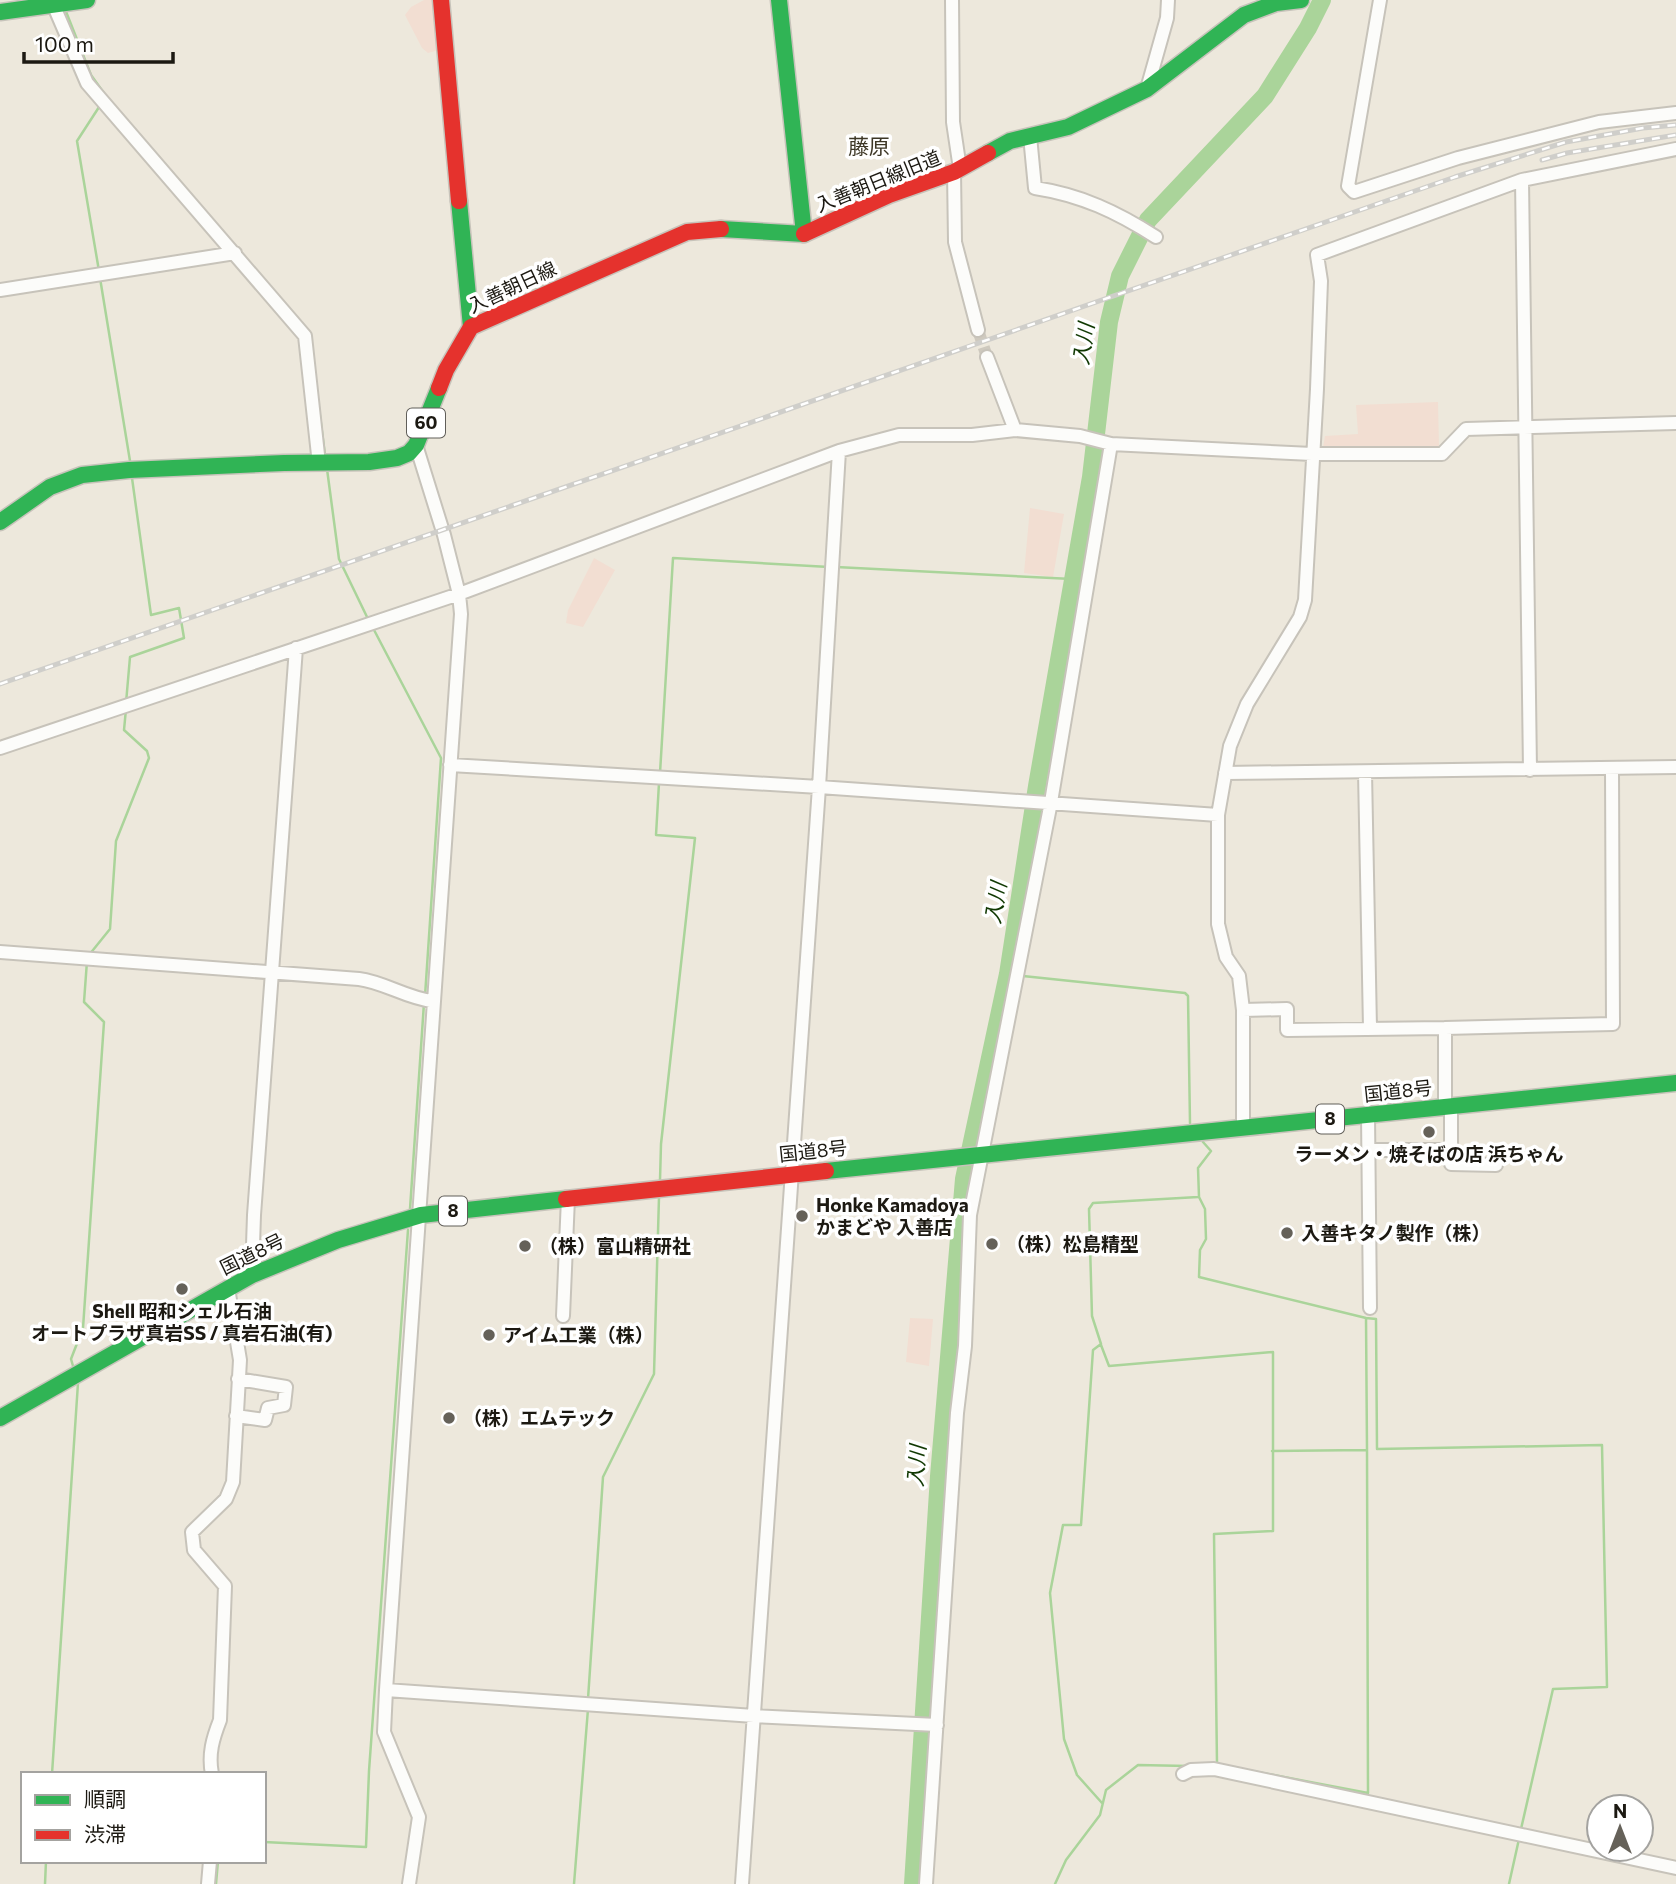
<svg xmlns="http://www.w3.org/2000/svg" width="1676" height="1884" font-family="Commissioner,'Noto Sans JP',sans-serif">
<rect width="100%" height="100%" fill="#ede8dc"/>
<!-- green -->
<path fill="#f2ded2" d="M 424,0 L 437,0 L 439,50 L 428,53 L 422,48 L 405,15 L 411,7 Z
M 1438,402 L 1439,447 L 1323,448 L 1325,436 L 1358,434 L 1356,405 Z
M 1030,508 L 1064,514 L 1053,577 L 1024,573 Z
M 594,558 L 615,570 L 583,627 L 566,623 L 568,610 Z
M 910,1318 L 933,1319 L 929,1366 L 906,1362 Z"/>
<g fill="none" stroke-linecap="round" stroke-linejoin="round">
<!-- stream -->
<path stroke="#aad49a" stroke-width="2.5" d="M 65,9 L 91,75 L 106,96 L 183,185
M 99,271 L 77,141 L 101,104
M 100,278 L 130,461
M 317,393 L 325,455
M 327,469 L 339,559 L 368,619
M 836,567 L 1072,579
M 373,628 L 441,758 L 425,996
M 126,703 L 130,657 L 184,638 L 179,608 L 151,615 L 132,478
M 660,773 L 673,558 L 829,567
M 659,783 L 656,835 L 695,838 L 661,1144 L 660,1180
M 89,955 L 110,929 L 116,841 L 149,758 L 147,751 L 124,730 L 126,709
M 1023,976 L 1185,993 L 1188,996 L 1190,1123
M 1203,1142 L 1211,1151 L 1198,1168 L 1199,1197 L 1205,1209 L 1206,1239 L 1200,1250 L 1199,1277 L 1366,1318 L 1376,1319 L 1377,1449 L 1602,1445 L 1607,1687 L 1553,1689 L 1521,1829
M 410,1209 L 424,1003
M 1101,1345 L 1109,1366 L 1273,1352 L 1273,1531 L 1214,1534 L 1217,1764
M 73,1366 L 71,1359 L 83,1328 L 104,1022 L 84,1002 L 87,961
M 1272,1451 L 1367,1450 L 1366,1318
M 588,1699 L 603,1477 L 654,1374 L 659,1197
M 1247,1770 L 1368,1793 L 1367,1450
M 52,1774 L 78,1383
M 1102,1803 L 1077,1775 L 1064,1739 L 1050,1593 L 1063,1525 L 1081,1525 L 1093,1350 L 1101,1344 L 1092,1316 L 1089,1209 L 1093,1203 L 1198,1197
M 264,1842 L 366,1847 L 369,1771 L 408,1230
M 45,1884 L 46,1861
M 216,1884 L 218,1861
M 574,1884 L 588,1709
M 1055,1884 L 1066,1860 L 1100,1815 L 1106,1790 L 1138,1765 L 1188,1766
M 1509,1884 L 1519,1839"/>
<!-- river -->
<path stroke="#aad49a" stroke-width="18" d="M 913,1884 L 939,1476 L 964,1179 L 1008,974 L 1037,786 L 1091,477 L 1109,322 L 1120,276 L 1148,220 L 1265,96 L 1308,28 L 1322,0"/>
<!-- street-tunnel -->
<path stroke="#cec9be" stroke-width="12" stroke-dasharray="12 6" stroke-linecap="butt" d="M 978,330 L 987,357"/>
<defs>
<path id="street" d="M 952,0 L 953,122 L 960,169
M 1380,0 L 1348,186 L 1354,192 L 1458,158 L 1599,122 L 1676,113
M 53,4 L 87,83 L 305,336 L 319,464
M 1147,89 L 1167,18 L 1168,0
M 1030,136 L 1035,188 C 1081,195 1117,212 1156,237
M 954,172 L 955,242 L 978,330
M 1522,180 L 1530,770
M 0,290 L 235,253
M 987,357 L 1015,430
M 0,748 L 459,594 L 839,451 L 899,435 L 972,435 L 1015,430 L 1080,436 L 1111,444 L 1312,454 L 1442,454 L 1466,429 L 1676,423
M 450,765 L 819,787 L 1218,815
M 1365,772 L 1370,1028
M 1225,773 L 1676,767
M 0,952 L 359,979 C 384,982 406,998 432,1001
M 1243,1010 L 1287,1009 L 1287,1030 L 1445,1028 L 1445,1107
M 1445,1028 L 1613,1024 L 1612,769
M 1368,1115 L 1370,1308
M 1243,1128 L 1243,1010 L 1239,976 L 1226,957 L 1218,924 L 1218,815 L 1230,746 L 1247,704 L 1300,617 L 1305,600 L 1317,389 L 1321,281 L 1317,255 L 1522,180 L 1676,149
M 1368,1150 L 1451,1150 L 1451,1106
M 1451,1150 L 1451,1164 L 1496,1165
M 252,1275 L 254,1215 L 296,648
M 563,1316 L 568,1198
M 236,1416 L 265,1420 L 268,1408 L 284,1405 L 286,1387 L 238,1379
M 386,1690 L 754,1716 L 937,1725
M 212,1774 C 208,1754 213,1738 220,1720 L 225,1586 L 194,1550 L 192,1532 L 226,1499 L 233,1482 L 240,1360 L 228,1288
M 1183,1774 L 1191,1770 L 1214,1769 L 1676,1868
M 208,1884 L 210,1861
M 409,1884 L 419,1817 L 384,1732 L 386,1690 L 461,614 L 459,594 L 444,535 L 416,445
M 742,1884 L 819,787 L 839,451
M 926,1884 L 957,1413 L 965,1346 L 970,1215 L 1051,802 L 1111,444"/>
<path id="fast" d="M 0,12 L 87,0
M 988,153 L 1010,141 L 1068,127 L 1147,89 L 1244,15 L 1276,3 L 1301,0
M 459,201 L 471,327
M 721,229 L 804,234 L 779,0
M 0,522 L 50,487 L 82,475 L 129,470 L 284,463 L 369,462 L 397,458 L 409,453 L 416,445 L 439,388
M 826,1171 L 1676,1083
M 0,1418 L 252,1275 L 338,1240 L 421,1215 L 566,1199"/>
<path id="jam" d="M 441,0 L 459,201
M 804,234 L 889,195 L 954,172 L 988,153
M 439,388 L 446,370 L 471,327 L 687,232 L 721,229
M 566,1199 L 826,1171"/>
</defs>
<!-- street casing -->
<use href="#street" stroke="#c7c3ba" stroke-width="16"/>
<!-- fast casing -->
<use href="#fast" stroke="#c7c3ba" stroke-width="19"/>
<!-- jam casing -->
<use href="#jam" stroke="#c7c3ba" stroke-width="19"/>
<!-- street -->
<use href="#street" stroke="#fcfcfa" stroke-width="12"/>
<!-- fast -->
<use href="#fast" stroke="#30b455" stroke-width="16"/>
<!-- jam -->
<use href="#jam" stroke="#e5322d" stroke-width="16"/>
<defs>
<path id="rail" d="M 1542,160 L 1567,153 L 1676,135
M 0,684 L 1455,177 L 1566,142 L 1643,128 L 1676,125"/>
</defs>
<!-- rail casing -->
<use href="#rail" stroke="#cfceca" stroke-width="5"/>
<!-- rail -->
<use href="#rail" stroke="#fff" stroke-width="2.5" stroke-dasharray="8" stroke-linecap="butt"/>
</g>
<!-- markers -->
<g fill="#656159" stroke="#fff" stroke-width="2.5">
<circle cx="1429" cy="1132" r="7"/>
<circle cx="802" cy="1216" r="7"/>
<circle cx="1287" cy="1233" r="7"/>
<circle cx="992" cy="1244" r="7"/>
<circle cx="525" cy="1246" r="7"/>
<circle cx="182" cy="1289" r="7"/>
<circle cx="489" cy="1335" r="7"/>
<circle cx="449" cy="1418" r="7"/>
</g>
<g text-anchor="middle" stroke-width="7" stroke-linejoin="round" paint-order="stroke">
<!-- shield labels -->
<g fill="#fff" stroke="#605e59" stroke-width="2">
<rect x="407" y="408.5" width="38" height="29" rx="5"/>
<rect x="1316" y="1104.5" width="28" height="29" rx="5"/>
<rect x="439" y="1196.5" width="28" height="29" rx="5"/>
</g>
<g font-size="18" font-weight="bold" fill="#1c1912">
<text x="426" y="429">60</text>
<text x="1330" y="1125">8</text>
<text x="453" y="1217">8</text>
</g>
<!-- street labels -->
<g font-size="19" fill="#1c1912" stroke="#fff">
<text transform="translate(878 181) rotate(-22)" y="7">入善朝日線旧道</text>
<text transform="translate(512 287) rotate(-25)" y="7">入善朝日線</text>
<text transform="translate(1398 1091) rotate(-6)" y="7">国道8号</text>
<text transform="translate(813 1151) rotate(-6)" y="7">国道8号</text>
<text transform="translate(252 1254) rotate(-26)" y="7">国道8号</text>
</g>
<!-- poi labels -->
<g font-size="19" font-weight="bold" fill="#1c1912" stroke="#fff" text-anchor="start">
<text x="1429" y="1161" text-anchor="middle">ラーメン・焼そばの店 浜ちゃん</text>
<text x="816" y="1212">Honke Kamadoya<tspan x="816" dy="22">かまどや 入善店</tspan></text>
<text x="1301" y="1240">入善キタノ製作（株）</text>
<text x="1006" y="1251">（株）松島精型</text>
<text x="539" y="1253">（株）富山精研社</text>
<text x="182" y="1318" text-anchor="middle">Shell 昭和シェル石油<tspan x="182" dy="22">オートプラザ真岩SS / 真岩石油(有)</tspan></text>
<text x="503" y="1342">アイム工業（株）</text>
<text x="463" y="1425">（株）エムテック</text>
</g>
<!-- neighbourhood labels -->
<g font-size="21" fill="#3d3726" stroke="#fff">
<text x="869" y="154">藤原</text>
</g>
<!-- water labels -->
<g font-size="21" font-style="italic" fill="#113903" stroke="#fff">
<text transform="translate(1084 344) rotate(-82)" y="7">入川</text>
<text transform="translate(996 903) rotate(-81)" y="7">入川</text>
<text transform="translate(917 1466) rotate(-86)" y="7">入川</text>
</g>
</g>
<!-- legend -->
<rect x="21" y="1772" width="245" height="91" fill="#ffffff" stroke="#a4a3a0" stroke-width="2"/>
<rect x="35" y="1795" width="35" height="10" fill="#30b455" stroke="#a4a3a0" stroke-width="2"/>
<text x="84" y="1807" font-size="21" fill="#1c1912">順調</text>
<rect x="35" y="1830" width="35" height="10" fill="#e5322d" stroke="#a4a3a0" stroke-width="2"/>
<text x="84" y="1842" font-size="21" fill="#1c1912">渋滞</text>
<!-- north arrow -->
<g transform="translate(1620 1828)"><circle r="33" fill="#ffffff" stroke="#a4a3a0" stroke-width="2"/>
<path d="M0-5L12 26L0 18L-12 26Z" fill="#656159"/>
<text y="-10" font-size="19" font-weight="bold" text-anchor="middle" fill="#1c1912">N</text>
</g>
<!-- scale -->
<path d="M24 52v10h149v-10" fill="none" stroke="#1c1912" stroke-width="3.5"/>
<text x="35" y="52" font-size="21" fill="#1c1912" stroke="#ffffff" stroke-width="5" paint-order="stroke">100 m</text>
</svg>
